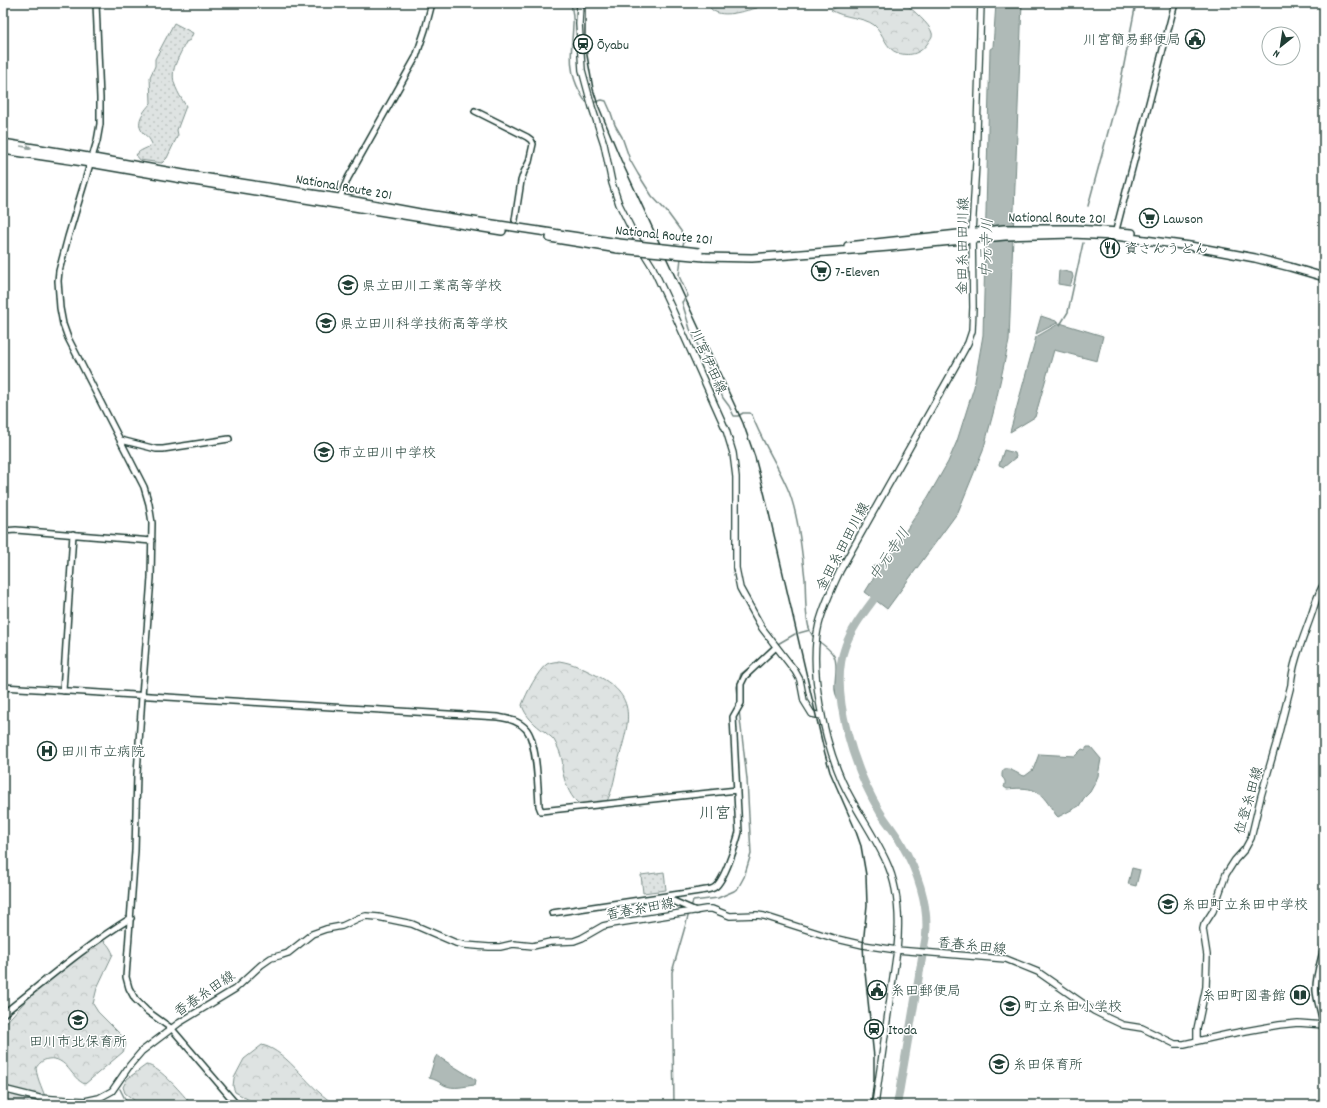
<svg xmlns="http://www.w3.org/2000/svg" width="1327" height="1108" font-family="Dekko,'Klee One',sans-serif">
<defs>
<pattern id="forest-crowns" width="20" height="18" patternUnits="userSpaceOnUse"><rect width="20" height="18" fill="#dee3e2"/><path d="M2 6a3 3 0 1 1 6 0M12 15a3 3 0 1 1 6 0" fill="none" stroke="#bec4c2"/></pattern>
<pattern id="park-dots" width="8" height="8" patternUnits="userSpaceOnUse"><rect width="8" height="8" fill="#dee3e2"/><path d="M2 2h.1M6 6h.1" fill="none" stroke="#bec4c2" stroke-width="1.8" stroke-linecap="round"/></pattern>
</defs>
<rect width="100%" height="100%" fill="#fff"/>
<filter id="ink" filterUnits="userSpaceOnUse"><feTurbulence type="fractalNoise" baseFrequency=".025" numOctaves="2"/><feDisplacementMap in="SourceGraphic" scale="8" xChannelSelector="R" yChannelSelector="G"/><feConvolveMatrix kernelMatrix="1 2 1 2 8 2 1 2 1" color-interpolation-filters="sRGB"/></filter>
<g filter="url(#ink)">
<!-- forest -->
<path fill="url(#forest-crowns)" stroke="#7e908b" d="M 707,3 L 760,3 L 757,8 C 742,11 715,22 707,3 Z
M 845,3 L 905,3 C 912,10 930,24 932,33 C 933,36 931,38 929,41 C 922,53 911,57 898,53 C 885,49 884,33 874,25 C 864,17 843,18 831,10 Z
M 559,661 C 573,663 584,669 596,675 C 642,698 627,726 617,766 C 615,776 611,800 603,806 C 595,811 584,808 577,802 C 569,795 564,780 562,769 C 562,766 563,763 562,760 C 561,754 557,745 554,740 C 552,737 548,735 545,732 C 535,725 525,716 522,705 C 526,694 538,670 547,664 C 550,662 556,662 559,661 Z
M 99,938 C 106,941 110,947 113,954 L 97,988 L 93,1004 L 98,1012 L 123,1037 C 127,1043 126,1046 123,1052 L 85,1084 C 71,1079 67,1056 48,1059 C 43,1060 39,1063 36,1068 C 37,1080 44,1091 47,1103 L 45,1105 L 17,1105 L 3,1099 L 3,1026 L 55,968 L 90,941 Z
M 262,1045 C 289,1051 310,1092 337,1105 L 258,1105 L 235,1092 L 233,1086 L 234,1078 L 244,1059 Z
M 146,1065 C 160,1066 183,1095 192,1105 L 140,1105 L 125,1093 L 123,1087 L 127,1079 Z"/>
<!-- park -->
<path fill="url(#park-dots)" stroke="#7e908b" d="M 174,23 L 193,33 L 190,40 L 186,42 C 171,72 167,76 186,106 L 177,130 L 178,135 L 167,158 L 162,163 L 140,160 L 136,155 C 140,149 148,149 152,144 C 150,139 148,137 144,134 C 134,123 143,112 151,103 L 150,77 L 155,66 L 155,59 Z
M 664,872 L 666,890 L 643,893 L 641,875 Z"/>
<!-- water -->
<path fill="#afbab7" stroke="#758883" d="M 996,3 L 1022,3 L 1009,341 L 994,410 L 983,451 L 958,512 L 887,609 L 865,592 L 878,571 L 872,567 L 886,561 L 928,497 L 948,462 L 957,441 L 974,387 L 983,335 L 990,49 L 993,47 Z
M 1059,270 L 1072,273 L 1073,277 L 1070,286 L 1058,284 Z
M 1041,316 L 1059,322 L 1036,334 Z
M 1060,323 L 1103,336 L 1097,361 L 1054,350 L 1035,417 L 1010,432 L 1036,337 Z
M 1004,450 L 1015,453 L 1016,457 L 1004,467 L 999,465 Z
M 1087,747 L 1091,747 L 1101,759 L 1098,776 L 1095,783 L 1090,792 L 1084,798 L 1079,806 L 1058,817 L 1056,815 C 1040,791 1037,786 1007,789 L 1004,787 C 1006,782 1005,780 1002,777 C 1001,759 1018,776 1025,776 L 1033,770 L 1039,754 L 1075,756 L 1082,749 L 1085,750 Z
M 1132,868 L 1140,870 L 1136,886 L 1128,884 Z
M 437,1055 L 442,1059 L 476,1080 L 475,1085 C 464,1086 454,1090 444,1085 C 439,1082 435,1079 429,1078 L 435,1058 Z"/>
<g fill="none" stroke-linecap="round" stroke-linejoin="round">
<!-- stream -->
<path stroke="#758883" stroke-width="1.5" d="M 571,3 C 572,10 574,17 573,25 C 572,49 567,69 580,92 C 582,97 584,101 589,104
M 592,103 L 602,100 L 606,101 L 610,110 L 615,125 L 622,137 L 630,160 L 638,174 L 652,196 L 667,212 L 681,231 L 685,238 L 682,248
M 1088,206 L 1118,95 L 1136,3
M 681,258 L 679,276 L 688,296 L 682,302 L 690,329 L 723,398 L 729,406 L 734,416 L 738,416 L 743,413 L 750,413 L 752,415 C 761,440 776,462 787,487 C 798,511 802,552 805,579 C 806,593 804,631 815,638
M 1060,325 L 1068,312 L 1083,243
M 799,633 L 810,630
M 818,641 C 824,645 830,649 834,656 C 841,671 828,690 841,702
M 776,645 L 795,634
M 739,704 L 737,687 L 741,674 L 761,658
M 691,907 L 693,901 L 718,898 L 734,891 L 738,888 L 744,877 L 751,854 L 747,779 L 739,710
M 120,1089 L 128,1105
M 674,1105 L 672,972 L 689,913"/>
<!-- river -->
<path stroke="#afbab7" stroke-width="8" d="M 880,591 C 868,608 852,626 845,647 C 828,694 856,772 880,812 C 887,823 895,832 901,843 C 917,870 929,904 926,935 L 897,1105"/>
<defs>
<path id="tertiary" d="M 96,3 L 100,98 L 100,124 L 97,141 L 68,237 L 59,271 L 58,281 L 60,308 L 63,324 L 68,338 L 144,487 L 149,504 L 152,523 L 151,578 L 142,696 L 137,774 L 135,851 L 126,977 L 129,988 L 135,999 L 147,1011 L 172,1029 L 237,1105
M 475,111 L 527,137 L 531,140 L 533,144 L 529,162 L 524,172 L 521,181 L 515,220
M 339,200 L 348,178 L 416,57 L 425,30 L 432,3
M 1115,234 L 1175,3
M 121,440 L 156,449 L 163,449 L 229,439
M 3,531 L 16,530 L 152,541
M 3,687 L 498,717 C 508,719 518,720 526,729 C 537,741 538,788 539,806 L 541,811 L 737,790
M 63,691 L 73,534
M 664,897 L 696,911
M 552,913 L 700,891 C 704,890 712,890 715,887 C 724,881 736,844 739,832 L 733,717 L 741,703 L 741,684 L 745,676 L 776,647
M 3,1014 C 45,981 85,946 131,918
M 1323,1025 C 1322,1014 1317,1002 1316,991 C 1315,977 1321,961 1324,947"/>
<path id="secondary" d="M 580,3 L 579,24 L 582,70 L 592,107 L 604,144 L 612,183 L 619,204 L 642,250 L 652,266 L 673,311 L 726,430 L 733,453 L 736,477 L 736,568 L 740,588 L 762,628 L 795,671 L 800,680 L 804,701 L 812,714 L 822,716
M 1197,1041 L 1197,1029 L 1206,987 L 1207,955 L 1203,929 L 1204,925 L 1213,911 L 1226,874 L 1235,860 L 1245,849 L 1251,838 L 1261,796 L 1276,744 L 1291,685 C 1292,664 1304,636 1311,616 C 1315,605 1317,594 1324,584
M 3,1089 L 39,1098 L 68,1100 L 85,1101 L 99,1098 L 112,1091 L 130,1065 L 142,1051 L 179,1023 L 235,989 L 261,965 L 271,958 L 282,955 L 288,953 L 312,934 L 326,929 L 342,926 L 359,918 L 366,916 L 378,917 L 412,924 L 456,943 L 465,945 L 489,947 L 500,947 L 513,944 L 533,946 L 550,942 L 574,941 L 582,938 L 603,926 L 612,924 L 706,909 L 712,909 L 730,916 L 757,915 L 764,916 L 833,938 L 863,945 L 897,950 L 1006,959 L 1038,972 L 1094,1011 L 1108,1018 L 1123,1025 L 1142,1028 L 1175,1044 L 1184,1044 L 1229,1034 L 1279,1025 L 1298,1023 L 1324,1025
M 875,1105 L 897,950 C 900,920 899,888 886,861 C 873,833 855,809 842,781 C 824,740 808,668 819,624 C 824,605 832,588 840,571 L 956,365 L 968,343 L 972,331 L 973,307 L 972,232 L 976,163 L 981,3"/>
<path id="trunk" d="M 3,143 L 77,155 L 189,175 L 339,198 L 420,213 L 619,243
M 3,150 L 90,163 L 188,180 L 502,231
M 550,238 L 618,249
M 848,246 L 1004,229 L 1076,229 L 1132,233
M 704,257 L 752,258 L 889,247 L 1005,236 L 1072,234 L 1115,236 L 1190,246 L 1255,258 L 1290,267 L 1324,277"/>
</defs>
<!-- tertiary casing -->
<use href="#tertiary" stroke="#1f3d34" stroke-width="8"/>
<!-- secondary casing -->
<use href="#secondary" stroke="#1f3d34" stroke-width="8"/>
<!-- trunk casing -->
<use href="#trunk" stroke="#1f3d34" stroke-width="10"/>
<!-- tertiary -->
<use href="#tertiary" stroke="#fff" stroke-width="5"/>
<!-- secondary -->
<use href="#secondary" stroke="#fff" stroke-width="5.5"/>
<!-- trunk -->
<use href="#trunk" stroke="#fff" stroke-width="7"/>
<!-- rail -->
<path stroke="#1f3d34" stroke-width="1.5" d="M 585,3 L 585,44 L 593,89 L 598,105 L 621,160 L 743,423 L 755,457 L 765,496 L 824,750 L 830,772 L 855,829 L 861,846 L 866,875 L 867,905 L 863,945 L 864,963 L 874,1057 L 874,1080 L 871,1105"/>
<defs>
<path id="trunk-bridge" d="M 619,243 L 699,252
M 618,249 L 704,257"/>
</defs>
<!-- trunk-bridge casing -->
<use href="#trunk-bridge" stroke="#1f3d34" stroke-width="10" stroke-linecap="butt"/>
<!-- trunk-bridge -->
<use href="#trunk-bridge" stroke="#fff" stroke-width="7"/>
</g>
<!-- one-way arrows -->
<defs><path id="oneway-solid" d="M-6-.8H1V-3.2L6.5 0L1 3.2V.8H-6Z"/></defs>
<use fill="#8f9e9a" href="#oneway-solid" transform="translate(26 147) rotate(9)"/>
</g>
<!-- icons -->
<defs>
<symbol id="civic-ring" viewBox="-11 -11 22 22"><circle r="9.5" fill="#fff" stroke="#1f3d34" stroke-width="1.5"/><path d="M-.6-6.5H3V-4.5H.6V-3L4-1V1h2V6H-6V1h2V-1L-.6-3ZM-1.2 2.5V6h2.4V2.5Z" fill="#1f3d34"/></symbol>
<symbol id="station-ring" viewBox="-11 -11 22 22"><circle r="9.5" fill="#fff" stroke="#1f3d34" stroke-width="1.5"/><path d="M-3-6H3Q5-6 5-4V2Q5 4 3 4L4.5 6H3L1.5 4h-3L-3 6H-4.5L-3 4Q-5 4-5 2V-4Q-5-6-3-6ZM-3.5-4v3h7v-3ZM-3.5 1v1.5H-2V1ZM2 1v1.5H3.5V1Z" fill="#1f3d34"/></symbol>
<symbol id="supermarket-ring" viewBox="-11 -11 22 22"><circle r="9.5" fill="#fff" stroke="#1f3d34" stroke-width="1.5"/><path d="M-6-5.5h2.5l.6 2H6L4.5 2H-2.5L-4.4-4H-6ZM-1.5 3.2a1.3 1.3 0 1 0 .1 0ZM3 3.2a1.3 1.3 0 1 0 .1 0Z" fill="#1f3d34"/></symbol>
<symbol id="restaurant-ring" viewBox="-11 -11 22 22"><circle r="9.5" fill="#fff" stroke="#1f3d34" stroke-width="1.5"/><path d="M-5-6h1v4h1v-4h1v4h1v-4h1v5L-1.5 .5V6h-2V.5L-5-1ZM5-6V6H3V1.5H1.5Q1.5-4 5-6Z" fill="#1f3d34"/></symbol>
<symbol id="school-ring" viewBox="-11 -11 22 22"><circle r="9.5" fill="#fff" stroke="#1f3d34" stroke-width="1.5"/><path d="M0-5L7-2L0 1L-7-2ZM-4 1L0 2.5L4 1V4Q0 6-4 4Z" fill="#1f3d34"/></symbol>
<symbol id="hospital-ring" viewBox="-11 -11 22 22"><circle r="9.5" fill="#fff" stroke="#1f3d34" stroke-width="1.5"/><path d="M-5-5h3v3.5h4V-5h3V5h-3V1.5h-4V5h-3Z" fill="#1f3d34"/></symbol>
<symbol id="library-ring" viewBox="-11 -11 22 22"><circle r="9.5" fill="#fff" stroke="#1f3d34" stroke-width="1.5"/><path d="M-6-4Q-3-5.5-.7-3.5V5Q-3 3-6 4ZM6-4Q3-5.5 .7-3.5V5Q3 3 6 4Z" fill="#1f3d34"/></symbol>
</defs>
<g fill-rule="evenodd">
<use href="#civic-ring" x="1184" y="28" width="22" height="22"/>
<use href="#station-ring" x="572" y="33" width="22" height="22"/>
<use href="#supermarket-ring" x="1138" y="207" width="22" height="22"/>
<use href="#restaurant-ring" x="1099" y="237" width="22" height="22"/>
<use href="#supermarket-ring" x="810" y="260" width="22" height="22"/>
<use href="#school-ring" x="337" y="274" width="22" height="22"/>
<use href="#school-ring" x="315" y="312" width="22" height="22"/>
<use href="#school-ring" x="313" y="441" width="22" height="22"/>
<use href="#hospital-ring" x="36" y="740" width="22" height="22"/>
<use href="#school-ring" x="1157" y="893" width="22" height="22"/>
<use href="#civic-ring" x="866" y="979" width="22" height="22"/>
<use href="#library-ring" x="1289" y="984" width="22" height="22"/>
<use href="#school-ring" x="999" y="995" width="22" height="22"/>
<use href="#school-ring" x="67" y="1009" width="22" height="22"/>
<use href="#station-ring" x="863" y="1018" width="22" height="22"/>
<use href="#school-ring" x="988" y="1053" width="22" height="22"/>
</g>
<g text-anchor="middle" stroke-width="3" stroke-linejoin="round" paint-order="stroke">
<!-- poi labels -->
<g font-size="14" fill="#1f3d34" stroke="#fff" text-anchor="start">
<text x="1181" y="44" text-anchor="end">川宮簡易郵便局</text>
<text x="597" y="49">Ōyabu</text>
<text x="1163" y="223">Lawson</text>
<text x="1124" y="253">資さんうどん</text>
<text x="835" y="276">7-Eleven</text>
<text x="362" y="290">県立田川工業高等学校</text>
<text x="340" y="328">県立田川科学技術高等学校</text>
<text x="338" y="457">市立田川中学校</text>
<text x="61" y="756">田川市立病院</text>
<text x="1182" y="909">糸田町立糸田中学校</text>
<text x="891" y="995">糸田郵便局</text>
<text x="1286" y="1000" text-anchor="end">糸田町図書館</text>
<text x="1024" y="1011">町立糸田小学校</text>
<text x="888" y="1034">Itoda</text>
<text x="78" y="1046" text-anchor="middle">田川市北保育所</text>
<text x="1013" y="1069">糸田保育所</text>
</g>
<!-- street labels -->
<g font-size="14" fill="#1f3d34" stroke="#fff">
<text transform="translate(344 186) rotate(10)" y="5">National Route 201</text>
<text transform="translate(1057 217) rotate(1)" y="5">National Route 201</text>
<text transform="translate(664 234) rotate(6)" y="5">National Route 201</text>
<text transform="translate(962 246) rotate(-89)" y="5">金田糸田田川線</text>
<text transform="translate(709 361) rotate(66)" y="5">川宮伊田線</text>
<text transform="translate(842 546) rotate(-62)" y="5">金田糸田田川線</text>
<text transform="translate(1248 800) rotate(-74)" y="5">位登糸田線</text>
<text transform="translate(640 908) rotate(-10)" y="5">香春糸田線</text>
<text transform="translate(972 945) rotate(6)" y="5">香春糸田線</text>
<text transform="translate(204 993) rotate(-34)" y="5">香春糸田線</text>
</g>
<!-- water labels -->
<g font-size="15" font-style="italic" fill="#4a625b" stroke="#fff">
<text transform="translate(986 248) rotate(-88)" y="5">中元寺川</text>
<text transform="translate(889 554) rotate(-56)" y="5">中元寺川</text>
</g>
<!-- quarter labels -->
<g font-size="16" fill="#1f3d34" stroke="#fff">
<text x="715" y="818">川宮</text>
</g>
</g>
<!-- margin -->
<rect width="1327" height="1108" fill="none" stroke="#fff" stroke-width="16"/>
<rect x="8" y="8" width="1311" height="1092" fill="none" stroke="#1f3d34" stroke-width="1.5" filter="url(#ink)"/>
<!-- north arrow -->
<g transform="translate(1281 46) rotate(210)"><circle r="19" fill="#ffffff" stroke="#a5b1ae"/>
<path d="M0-3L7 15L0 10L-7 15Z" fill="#1f3d34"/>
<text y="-6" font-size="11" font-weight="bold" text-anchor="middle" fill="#1f3d34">N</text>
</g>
</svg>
